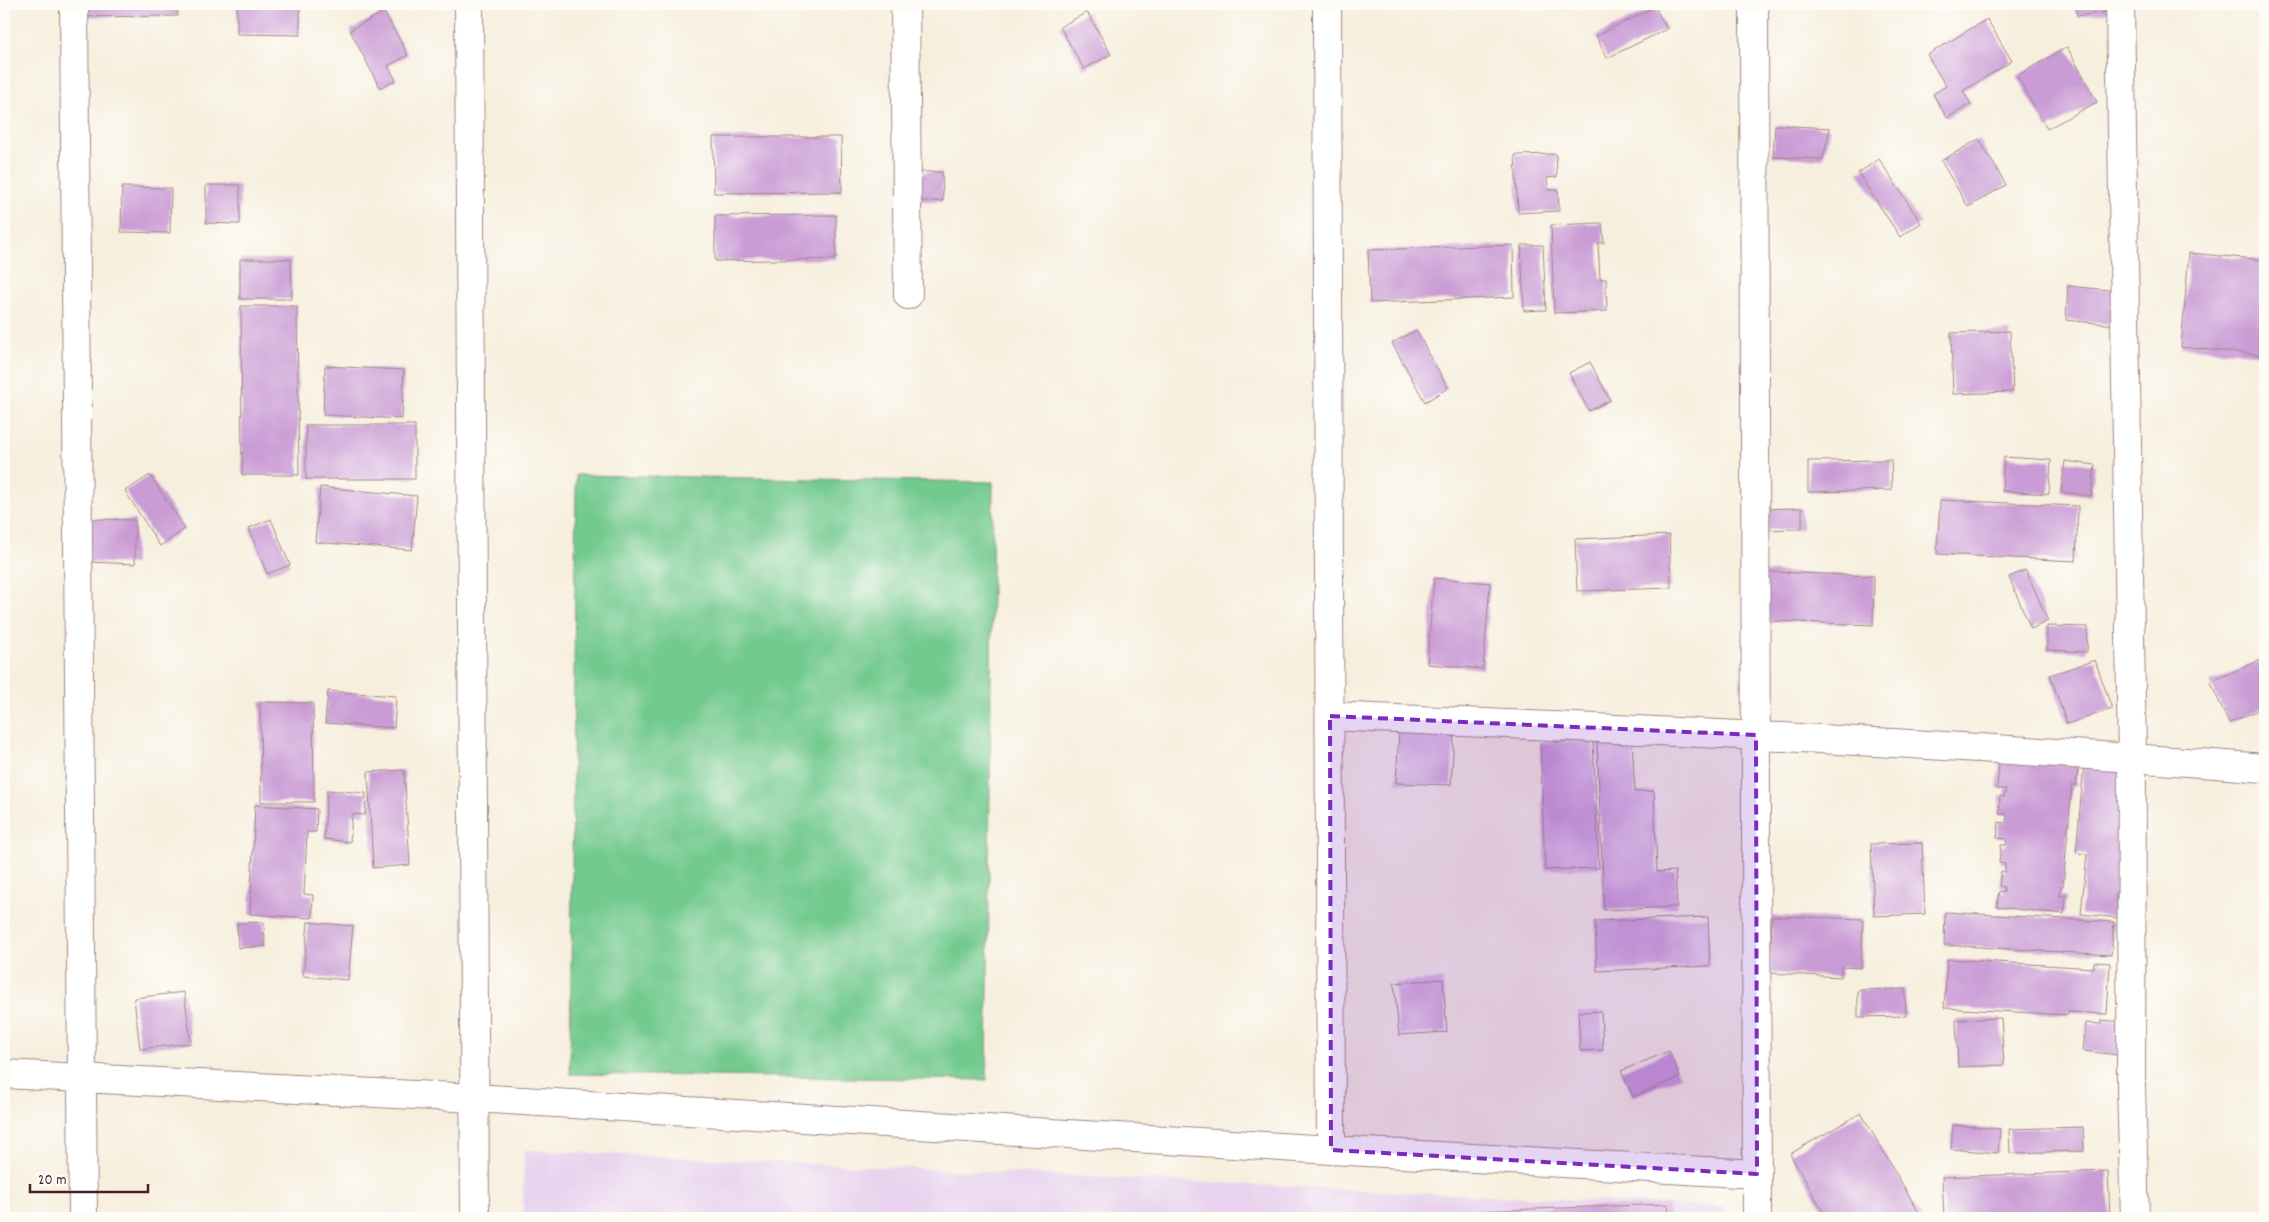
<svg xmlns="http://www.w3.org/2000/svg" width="2269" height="1222" font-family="Dekko,sans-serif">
<rect width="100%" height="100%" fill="#fdfcf7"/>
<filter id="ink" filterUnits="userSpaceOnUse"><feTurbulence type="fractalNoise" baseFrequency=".02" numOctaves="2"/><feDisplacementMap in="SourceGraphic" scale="10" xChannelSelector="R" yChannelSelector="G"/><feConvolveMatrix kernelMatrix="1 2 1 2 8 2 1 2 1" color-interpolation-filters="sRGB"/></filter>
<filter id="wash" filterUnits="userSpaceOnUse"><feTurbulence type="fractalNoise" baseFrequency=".0096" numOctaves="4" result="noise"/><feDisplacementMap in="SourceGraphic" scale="20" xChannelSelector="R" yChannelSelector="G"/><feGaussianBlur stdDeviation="1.12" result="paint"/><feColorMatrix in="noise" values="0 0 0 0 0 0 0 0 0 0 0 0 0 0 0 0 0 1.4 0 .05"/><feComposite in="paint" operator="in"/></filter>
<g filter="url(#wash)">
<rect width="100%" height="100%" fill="#f7efde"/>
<!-- built -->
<path fill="#e8d2ee" d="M 524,1150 L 1726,1207 L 1726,1218 L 523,1218 Z"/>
<!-- green -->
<path fill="#73ca8f" stroke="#5e745d" d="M 576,475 L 993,482 L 987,1080 L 570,1074 Z"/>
<g id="blocks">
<!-- building -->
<path fill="#ca9cd6" d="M 64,4 L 177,4 L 178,16 L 64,17 Z
M 237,4 L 300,4 L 300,35 L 237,34 Z
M 2075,4 L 2108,4 L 2109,12 L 2077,16 Z
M 1655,7 L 1667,29 L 1607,58 L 1596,36 Z
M 384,12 L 408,55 L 388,66 L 396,80 L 380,88 L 350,30 Z
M 1087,12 L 1111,54 L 1084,69 L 1060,27 Z
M 1987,19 L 2012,61 L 1963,91 L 1971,104 L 1947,118 L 1933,94 L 1946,86 L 1927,55 Z
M 2067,47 L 2097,102 L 2047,129 L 2017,76 Z
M 1775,125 L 1830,128 L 1823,159 L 1773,157 Z
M 713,137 L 841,137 L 842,192 L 714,193 Z
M 1979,139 L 2006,185 L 1968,207 L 1941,161 Z
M 1556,154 L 1557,177 L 1547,178 L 1548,190 L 1558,190 L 1559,211 L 1518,213 L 1515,155 Z
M 1879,159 L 1921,223 L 1900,237 L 1858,173 Z
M 919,172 L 942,172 L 943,201 L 920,201 Z
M 206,185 L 240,185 L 240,224 L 206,223 Z
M 122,187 L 171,188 L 170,233 L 121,232 Z
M 836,215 L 836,259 L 715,261 L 715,216 Z
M 1602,223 L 1604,243 L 1598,243 L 1600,279 L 1606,279 L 1607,311 L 1554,313 L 1551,225 Z
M 1513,245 L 1514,297 L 1370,303 L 1368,250 Z
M 1521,245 L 1543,245 L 1546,310 L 1524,311 Z
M 2189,253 L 2265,260 L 2265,355 L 2181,347 Z
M 240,259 L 291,259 L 292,299 L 240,299 Z
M 2068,286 L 2118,291 L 2115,325 L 2066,320 Z
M 241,306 L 297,306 L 299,475 L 242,475 Z
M 1416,330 L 1448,388 L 1425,402 L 1392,343 Z
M 2010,331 L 2013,392 L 1953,394 L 1951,333 Z
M 1590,362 L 1610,400 L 1589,411 L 1569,373 Z
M 325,366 L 404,370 L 402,419 L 323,415 Z
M 306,425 L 415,425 L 415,479 L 306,479 Z
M 2004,457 L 2051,460 L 2049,494 L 2002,491 Z
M 1891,460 L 1892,490 L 1808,492 L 1808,461 Z
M 2065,461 L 2095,465 L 2091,496 L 2061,492 Z
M 150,475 L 185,529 L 160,546 L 125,491 Z
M 320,487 L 417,496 L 412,550 L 315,542 Z
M 1940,500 L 2078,506 L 2076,561 L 1937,554 Z
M 1802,508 L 1802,529 L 1754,530 L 1754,509 Z
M 90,519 L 135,520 L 135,564 L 89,562 Z
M 271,519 L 290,565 L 267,574 L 249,528 Z
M 1669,535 L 1671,588 L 1577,591 L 1575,539 Z
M 2026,570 L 2048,621 L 2031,629 L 2009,577 Z
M 1749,571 L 1874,576 L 1873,625 L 1747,620 Z
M 1434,578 L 1490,583 L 1483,669 L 1427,664 Z
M 2047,626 L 2088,627 L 2087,652 L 2047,650 Z
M 2265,658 L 2265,707 L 2229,723 L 2210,682 Z
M 2095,660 L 2112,709 L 2067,724 L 2050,675 Z
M 328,691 L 396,696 L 394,728 L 325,723 Z
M 260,702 L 313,703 L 314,802 L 261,802 Z
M 1399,732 L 1454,734 L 1451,785 L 1396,783 Z
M 1593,741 L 1599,868 L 1545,870 L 1540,743 Z
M 1632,741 L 1635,792 L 1654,791 L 1657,872 L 1675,871 L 1677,907 L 1604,910 L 1597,742 Z
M 2000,753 L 2079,761 L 2076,786 L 2072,785 L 2063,886 L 2061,886 L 2060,896 L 2066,896 L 2064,914 L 1997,907 L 1999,891 L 2004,892 L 2004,887 L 1999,886 L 2001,871 L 2005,872 L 2005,864 L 1999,863 L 2001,845 L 2006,845 L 2007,839 L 1997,838 L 1999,822 L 2006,823 L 2007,815 L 1999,814 L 2000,796 L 2004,797 L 2006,789 L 1997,789 Z
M 2084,764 L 2134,769 L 2127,893 L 2116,892 L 2116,901 L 2120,902 L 2119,918 L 2081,914 L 2087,854 L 2076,853 Z
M 404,770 L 410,865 L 373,868 L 368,772 Z
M 327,790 L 366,793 L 365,815 L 352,814 L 350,842 L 324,839 Z
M 255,805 L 317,809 L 316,832 L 307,832 L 304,894 L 313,895 L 312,918 L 250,914 Z
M 1922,843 L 1925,914 L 1874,916 L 1871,844 Z
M 1945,912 L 2114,922 L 2111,955 L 1944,945 Z
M 1772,916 L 1863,919 L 1861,968 L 1841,967 L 1841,977 L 1770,973 Z
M 1708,917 L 1710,966 L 1597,971 L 1595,921 Z
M 264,922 L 265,946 L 238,948 L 237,923 Z
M 308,922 L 353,926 L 348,980 L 303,976 Z
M 1947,959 L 2094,968 L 2094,962 L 2110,963 L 2107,1014 L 2068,1012 L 2068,1015 L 1944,1008 Z
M 1443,979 L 1447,1032 L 1399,1035 L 1394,983 Z
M 1905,989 L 1906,1016 L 1858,1017 L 1858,990 Z
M 184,992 L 191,1043 L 140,1049 L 134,998 Z
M 1601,1011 L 1603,1050 L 1580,1051 L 1578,1012 Z
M 2001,1018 L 2004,1065 L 1958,1067 L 1956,1020 Z
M 2102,1020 L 2122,1022 L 2118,1055 L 2083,1051 L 2086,1023 L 2102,1024 Z
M 1669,1051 L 1680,1077 L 1633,1097 L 1621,1071 Z
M 1861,1113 L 1922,1218 L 1827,1218 L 1790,1154 Z
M 1953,1125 L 2000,1129 L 1998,1153 L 1951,1149 Z
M 2083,1127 L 2084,1151 L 2010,1153 L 2009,1129 Z
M 2108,1171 L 2110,1218 L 1944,1218 L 1942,1177 Z
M 1668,1204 L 1669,1218 L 1482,1218 L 1482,1211 Z"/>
</g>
</g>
<g filter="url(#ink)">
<use href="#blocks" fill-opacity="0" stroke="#a08784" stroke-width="1"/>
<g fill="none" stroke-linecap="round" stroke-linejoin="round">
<defs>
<path id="minor" d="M 74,4 L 83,1218
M 469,4 L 475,1218
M 905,4 L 908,295
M 1327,4 L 1331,1150
M 1754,4 L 1757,1218
M 2120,4 L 2132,758 L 2131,1087 L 2135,1218
M 1330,716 C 1642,730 1954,743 2265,768
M 4,1074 L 474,1098 L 1331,1150 L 1757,1174"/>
</defs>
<!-- minor casing -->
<use href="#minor" stroke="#a08784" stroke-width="30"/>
<!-- minor -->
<use href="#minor" stroke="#fff" stroke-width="28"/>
</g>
</g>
<!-- marked area -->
<path fill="#7b2cbf" fill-opacity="0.2" stroke="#7b2cbf" stroke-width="4" stroke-dasharray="10 6" stroke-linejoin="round" d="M 1330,716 L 1756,735 L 1757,1174 L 1331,1150 Z"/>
<!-- margin -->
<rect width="2269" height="1222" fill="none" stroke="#fdfcf7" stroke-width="20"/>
<!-- scale -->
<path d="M30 1184v8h118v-8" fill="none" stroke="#4a1f2b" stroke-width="2.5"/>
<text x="38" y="1184" font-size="15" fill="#4a1f2b" stroke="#fdfcf7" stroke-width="4" paint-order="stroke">20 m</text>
</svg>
